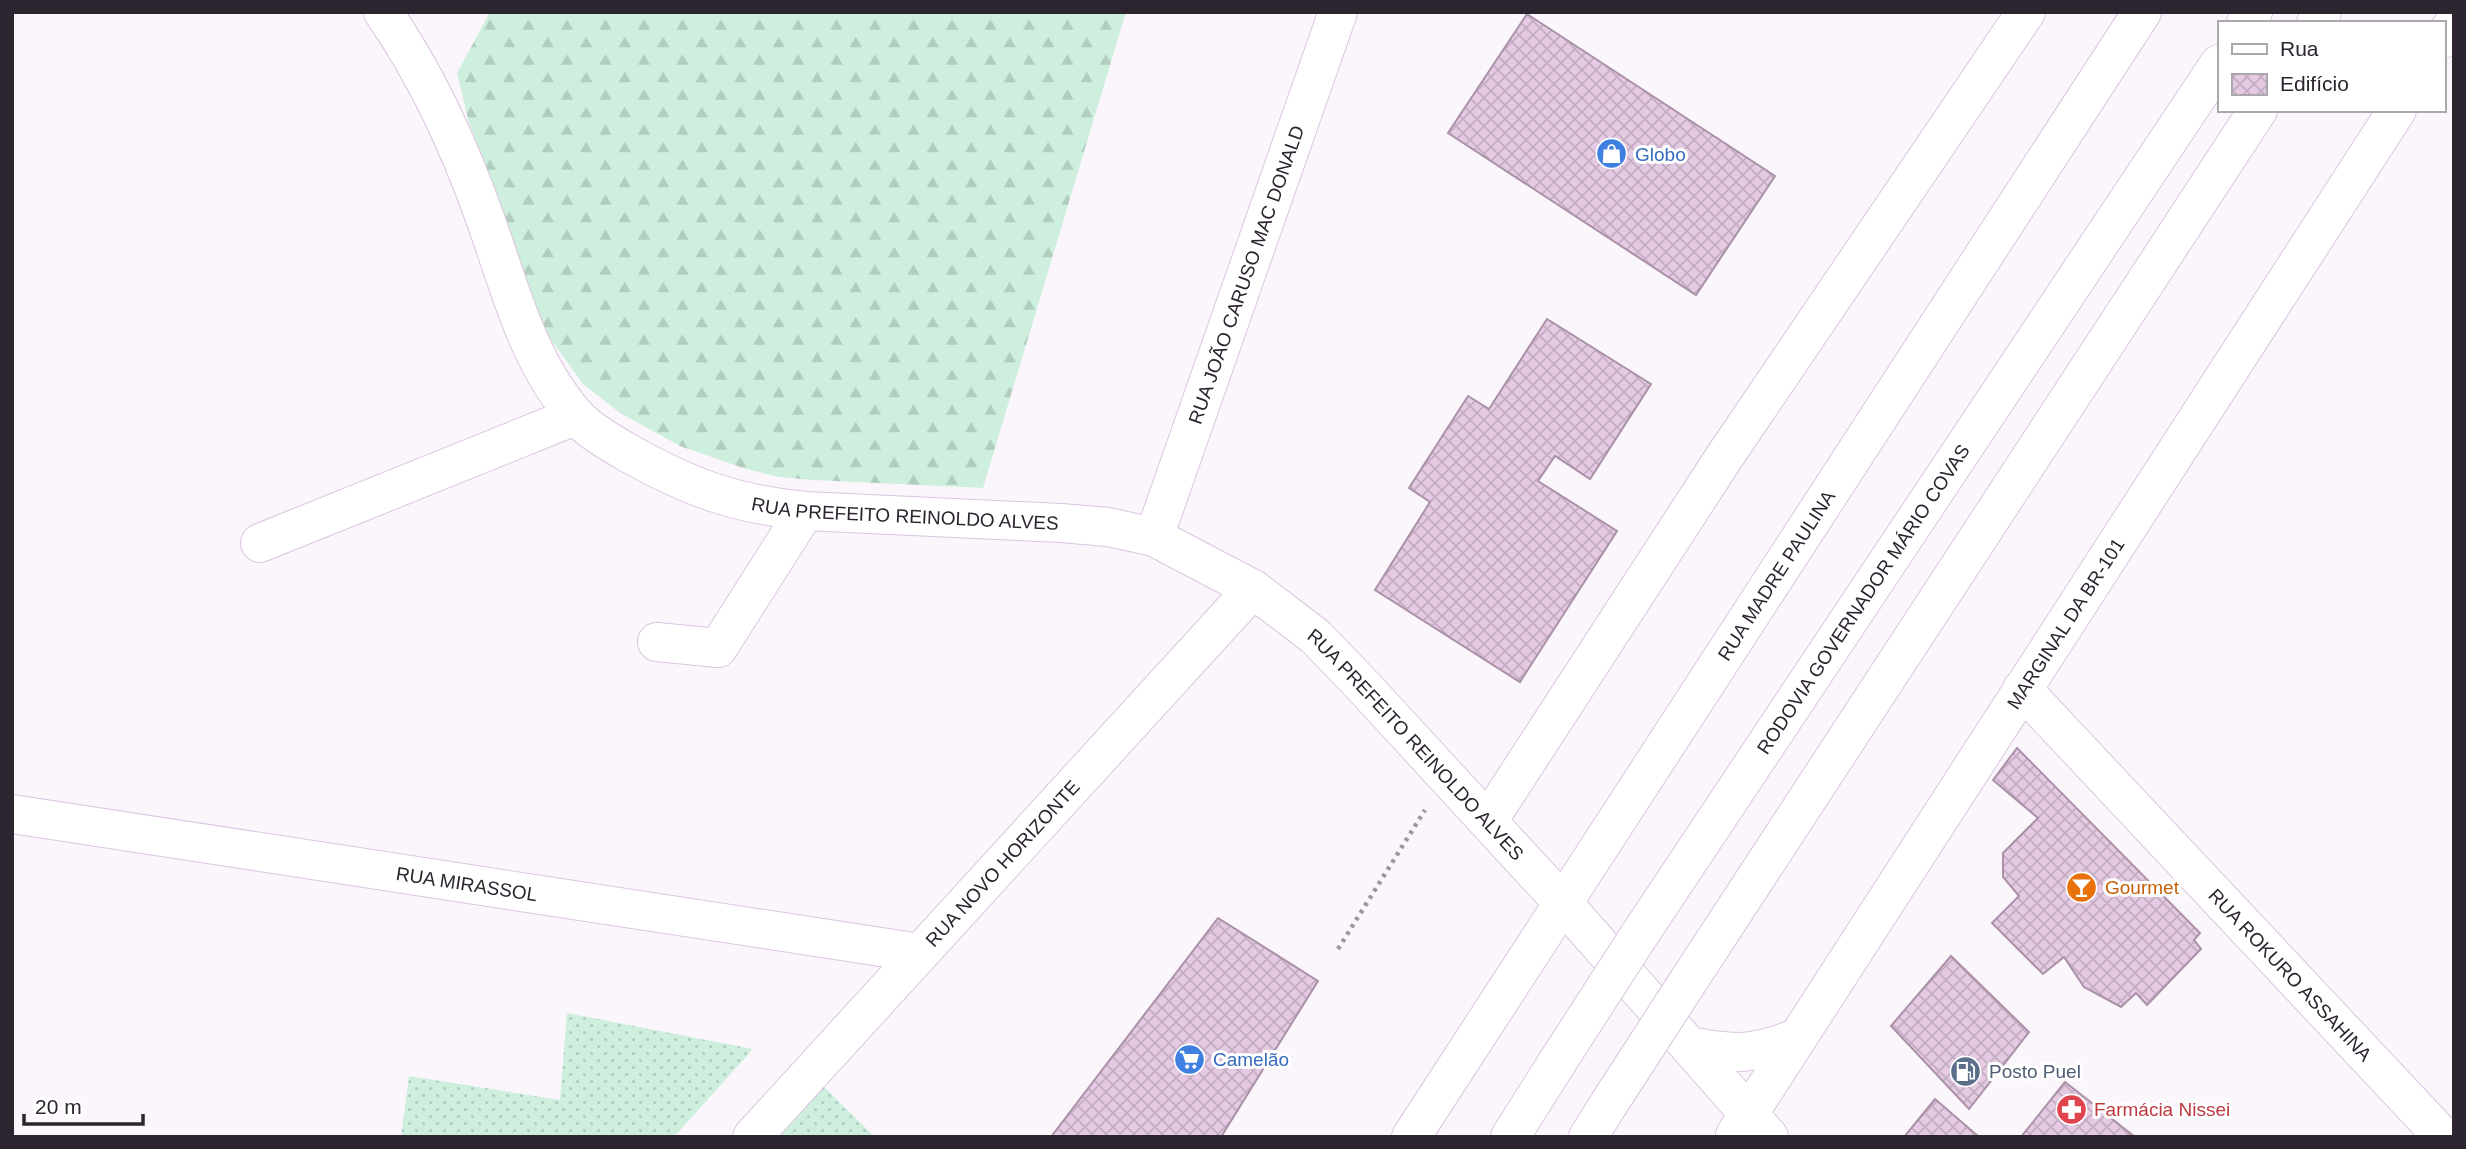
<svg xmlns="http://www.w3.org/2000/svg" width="2466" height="1149" font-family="Arial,sans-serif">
<defs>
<pattern id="grass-dots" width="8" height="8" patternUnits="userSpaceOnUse" patternTransform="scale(1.75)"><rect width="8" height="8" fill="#ceefde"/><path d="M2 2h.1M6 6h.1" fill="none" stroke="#b1cdbf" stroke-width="1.8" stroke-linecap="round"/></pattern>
<pattern id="forest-firs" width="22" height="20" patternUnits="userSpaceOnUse" patternTransform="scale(1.75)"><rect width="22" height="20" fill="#ceefde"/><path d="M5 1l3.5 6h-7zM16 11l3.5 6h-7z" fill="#b1cdbf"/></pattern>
<pattern id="building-cross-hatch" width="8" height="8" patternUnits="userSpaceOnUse" patternTransform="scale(1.75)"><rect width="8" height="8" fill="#e4cae2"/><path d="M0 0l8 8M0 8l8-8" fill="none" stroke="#c4adc2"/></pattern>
</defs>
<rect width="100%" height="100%" fill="#fbf6fc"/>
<!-- grass -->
<path fill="url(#grass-dots)" d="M 567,1013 L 753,1049 L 674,1137 L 401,1137 L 409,1076 L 560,1100 Z
M 823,1086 L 875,1137 L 779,1137 Z"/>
<!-- forest -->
<path fill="url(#forest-firs)" d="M 490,12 L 1126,12 L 983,488 L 813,480 L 779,477 L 746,469 L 680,446 L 620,413 L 583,384 L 549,337 L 527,287 L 468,119 L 457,73 Z"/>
<!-- building -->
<path fill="url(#building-cross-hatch)" stroke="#aa91a8" stroke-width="2" d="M 1527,14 L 1775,176 L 1696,295 L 1448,133 Z
M 1547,319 L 1651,384 L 1590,479 L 1555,456 L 1538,481 L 1617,531 L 1520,682 L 1375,590 L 1430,502 L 1409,488 L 1468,396 L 1489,409 Z
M 2017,748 L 2200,933 L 2194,940 L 2201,949 L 2147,1005 L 2136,993 L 2121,1007 L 2084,987 L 2064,957 L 2043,974 L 1992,923 L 2019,896 L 2003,877 L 2003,853 L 2038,818 L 1993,780 Z
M 1218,918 L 1318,981 L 1221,1137 L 1051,1137 Z
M 1951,956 L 2029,1032 L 1969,1109 L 1891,1026 Z
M 2065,1082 L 2135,1137 L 2021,1137 Z
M 1935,1099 L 1979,1137 L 1904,1137 Z"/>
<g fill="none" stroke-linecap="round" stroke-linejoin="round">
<defs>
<g id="minor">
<path d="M 260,543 L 575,416"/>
<path d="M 657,642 L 718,648 L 805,511"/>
<path id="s1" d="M 2022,689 L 2443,1137"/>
<path id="s2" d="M 12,814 L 920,953"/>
<path d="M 1488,821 L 1723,459 L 2026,12"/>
</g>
<g id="major">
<path id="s3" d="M 383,12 C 428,77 460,147 486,221 C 510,288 527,359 574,414 C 588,430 611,443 630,454 C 691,488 735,504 805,511 L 1061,523 L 1108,527 L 1154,537 L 1253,589 L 1316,637 L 1363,686 L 1562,902 L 1769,1137"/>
<path d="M 2443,39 L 2454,23"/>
<path id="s4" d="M 1154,537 L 1338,12"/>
<path d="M 1689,1046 C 1736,1055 1752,1055 1797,1038"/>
<path id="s5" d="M 1735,1135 L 2397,110"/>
<path id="s6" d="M 752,1137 L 1253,589"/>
<path id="s7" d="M 1411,1137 L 2142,12"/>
</g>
<g id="highway">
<path d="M 2246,23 L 2253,12"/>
<path d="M 2316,23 L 2322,12"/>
<path id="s8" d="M 1638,937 L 2219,64"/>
<path d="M 1689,980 L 2258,110"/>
<path d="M 1510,1137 L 1558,1061"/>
<path d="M 1588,1137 L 1608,1105"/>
</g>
</defs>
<!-- minor casing -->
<use href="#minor" stroke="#dbc5e1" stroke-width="40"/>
<!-- major casing -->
<use href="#major" stroke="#dbc5e1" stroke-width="40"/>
<!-- highway casing -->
<use href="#highway" stroke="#dbc5e1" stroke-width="40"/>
<!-- path -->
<path stroke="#9c969e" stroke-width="4.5" stroke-dasharray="3.5 5" stroke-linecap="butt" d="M 1338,949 L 1425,810"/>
<!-- minor -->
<use href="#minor" stroke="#fff" stroke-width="38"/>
<!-- major -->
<use href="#major" stroke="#fff" stroke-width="38"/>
<!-- highway -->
<use href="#highway" stroke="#fff" stroke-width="38"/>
<defs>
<path id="highway-bridge" d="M 1558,1061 L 1638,937
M 1608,1105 L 1689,980"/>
</defs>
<!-- highway-bridge casing -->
<use href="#highway-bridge" stroke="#dbc5e1" stroke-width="40" stroke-linecap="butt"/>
<!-- highway-bridge -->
<use href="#highway-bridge" stroke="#fff" stroke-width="38"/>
</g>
<!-- icons -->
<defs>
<symbol id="shop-disc" viewBox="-11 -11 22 22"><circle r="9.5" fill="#3f7fe0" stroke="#fff"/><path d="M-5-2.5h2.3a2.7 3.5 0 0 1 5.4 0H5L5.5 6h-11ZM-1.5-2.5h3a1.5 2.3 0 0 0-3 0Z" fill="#fff"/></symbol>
<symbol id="bar-disc" viewBox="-11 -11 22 22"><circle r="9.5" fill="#e8710a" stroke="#fff"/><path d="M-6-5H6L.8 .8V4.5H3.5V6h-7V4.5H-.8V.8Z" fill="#fff"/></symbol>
<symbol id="supermarket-disc" viewBox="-11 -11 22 22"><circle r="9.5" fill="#3f7fe0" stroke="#fff"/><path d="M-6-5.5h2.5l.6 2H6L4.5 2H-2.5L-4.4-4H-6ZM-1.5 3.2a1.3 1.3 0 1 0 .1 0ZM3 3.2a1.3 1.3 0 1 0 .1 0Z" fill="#fff"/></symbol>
<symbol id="fuel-disc" viewBox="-11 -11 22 22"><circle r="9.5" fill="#5c6f8a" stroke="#fff"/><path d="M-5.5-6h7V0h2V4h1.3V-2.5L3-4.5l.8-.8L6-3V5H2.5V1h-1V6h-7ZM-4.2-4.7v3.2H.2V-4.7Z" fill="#fff"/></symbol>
<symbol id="pharmacy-disc" viewBox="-11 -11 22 22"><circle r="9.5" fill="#e0444e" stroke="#fff"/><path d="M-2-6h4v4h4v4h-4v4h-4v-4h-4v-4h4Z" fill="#fff"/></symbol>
</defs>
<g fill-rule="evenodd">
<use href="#shop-disc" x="1594" y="136" width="35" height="35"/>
<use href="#bar-disc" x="2064" y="870" width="35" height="35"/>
<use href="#supermarket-disc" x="1172" y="1042" width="35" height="35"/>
<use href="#fuel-disc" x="1948" y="1054" width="35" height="35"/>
<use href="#pharmacy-disc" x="2054" y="1092" width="35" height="35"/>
</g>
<g text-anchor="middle" stroke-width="6" stroke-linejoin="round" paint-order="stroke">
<!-- shop labels -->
<g font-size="19" fill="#366cbe" stroke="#fff" text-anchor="start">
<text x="1635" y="161">Globo</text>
<text x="1213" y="1066">Camelão</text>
</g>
<!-- street labels -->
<g font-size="19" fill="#2c242f" stroke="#fff">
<text dy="7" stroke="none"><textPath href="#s4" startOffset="278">RUA JOÃO CARUSO MAC DONALD</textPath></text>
<text dy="7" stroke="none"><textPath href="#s3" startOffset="802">RUA PREFEITO REINOLDO ALVES</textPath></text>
<text dy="7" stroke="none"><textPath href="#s7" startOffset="670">RUA MADRE PAULINA</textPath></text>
<text dy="7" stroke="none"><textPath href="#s8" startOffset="406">RODOVIA GOVERNADOR MÁRIO COVAS</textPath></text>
<text dy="7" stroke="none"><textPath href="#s5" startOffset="609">MARGINAL DA BR-101</textPath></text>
<text dy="7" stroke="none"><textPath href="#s3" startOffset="1390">RUA PREFEITO REINOLDO ALVES</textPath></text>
<text dy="7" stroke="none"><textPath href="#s6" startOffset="371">RUA NOVO HORIZONTE</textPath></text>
<text dy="7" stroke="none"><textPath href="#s2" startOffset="460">RUA MIRASSOL</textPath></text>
<text dy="7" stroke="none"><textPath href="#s1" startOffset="392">RUA ROKURO ASSAHINA</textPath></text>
</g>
<!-- food labels -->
<g font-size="19" fill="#c56008" stroke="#fff" text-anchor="start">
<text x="2105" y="894">Gourmet</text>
</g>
<!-- service labels -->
<g font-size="19" fill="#4e5e75" stroke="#fff" text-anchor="start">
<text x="1989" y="1078">Posto Puel</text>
</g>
<!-- health labels -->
<g font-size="19" fill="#be3a42" stroke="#fff" text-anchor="start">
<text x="2094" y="1116">Farmácia Nissei</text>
</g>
</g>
<!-- border -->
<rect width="2466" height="1149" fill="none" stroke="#2c242f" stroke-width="28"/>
<!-- legend -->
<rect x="2218" y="21" width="228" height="91" fill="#ffffff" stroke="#aba7ac" stroke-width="2"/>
<rect x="2232" y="44" width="35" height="10" fill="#ffffff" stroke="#aba7ac" stroke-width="2"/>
<text x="2280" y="56" font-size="21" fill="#2c242f">Rua</text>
<rect x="2232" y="74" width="35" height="21" fill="url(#building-cross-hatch)" stroke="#aba7ac" stroke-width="2"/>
<text x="2280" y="91" font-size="21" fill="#2c242f">Edifício</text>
<!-- scale -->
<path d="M24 1114v10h119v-10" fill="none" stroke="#2c242f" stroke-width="3.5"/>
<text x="35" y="1114" font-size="21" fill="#2c242f" stroke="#ffffff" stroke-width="5" paint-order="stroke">20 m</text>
</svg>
